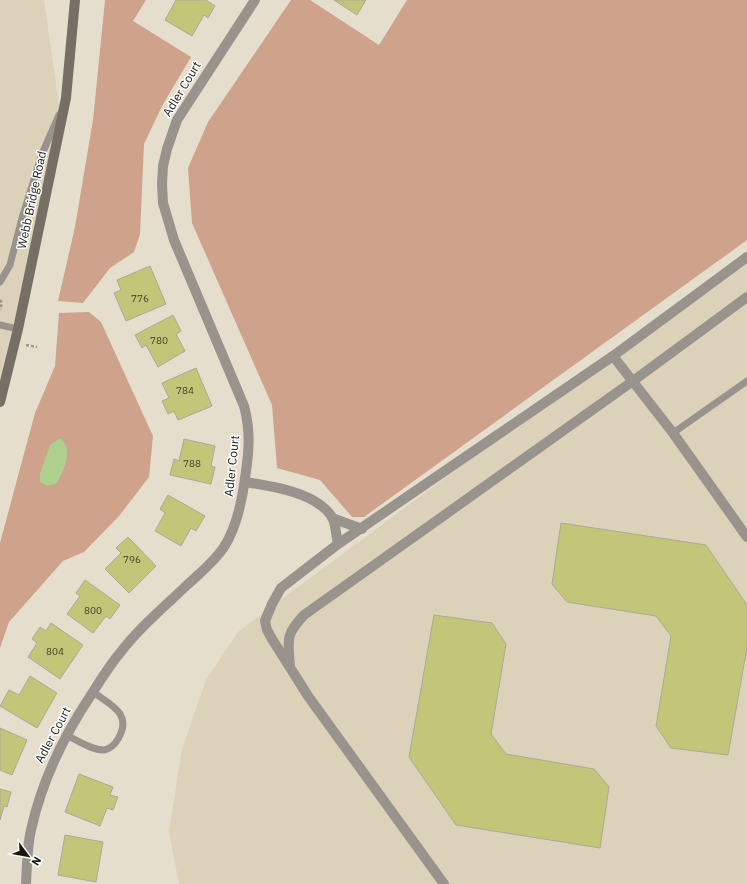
<svg xmlns="http://www.w3.org/2000/svg" width="747" height="884" font-family="'IBM Plex Sans',sans-serif">
<rect width="100%" height="100%" fill="#e5decc"/>
<!-- built -->
<path fill="#dcd2b9" d="M 0,0 L 44,0 L 61,119 L 0,402 Z
M 747,253 L 747,884 L 179,884 L 169,832 L 182,749 L 206,680 L 238,632 Z"/>
<!-- green -->
<path fill="#cea28b" d="M 105,0 L 146,0 L 133,21 L 191,57 L 162,106 L 144,144 L 140,234 L 134,252 L 110,268 L 83,303 L 58,301 L 75,227 L 93,120 Z
M 291,0 L 310,0 L 379,45 L 407,0 L 747,0 L 747,240 L 364,517 L 352,517 L 320,480 L 277,468 L 272,405 L 192,223 L 188,168 L 208,122 Z
M 89,312 L 101,322 L 153,436 L 149,477 L 119,516 L 84,552 L 63,561 L 9,622 L 0,648 L 0,543 L 35,413 L 55,366 L 59,313 Z"/>
<!-- water -->
<path fill="#afd08d" d="M 60,438 C 74,448 64,470 57,483 L 47,486 L 40,482 L 40,474 L 50,445 Z"/>
<!-- building -->
<path fill="#c3c579" stroke="#a9aa98" d="M 176,0 L 206,0 L 215,6 L 208,18 L 204,15 L 192,36 L 165,20 Z
M 334,0 L 366,0 L 357,15 Z
M 150,266 L 166,304 L 126,321 L 114,293 L 121,290 L 117,280 Z
M 173,315 L 181,331 L 176,334 L 185,351 L 158,367 L 146,345 L 142,348 L 135,335 Z
M 196,368 L 212,406 L 178,420 L 174,411 L 168,414 L 162,401 L 169,398 L 162,383 Z
M 184,439 L 215,446 L 211,466 L 215,467 L 211,484 L 170,475 L 174,459 L 179,461 Z
M 168,495 L 205,516 L 196,531 L 191,528 L 181,546 L 155,531 L 165,513 L 160,509 Z
M 561,523 L 706,545 L 747,605 L 747,647 L 728,755 L 671,748 L 656,726 L 671,636 L 656,616 L 567,602 L 552,584 Z
M 128,537 L 156,566 L 129,593 L 105,569 L 121,553 L 116,548 Z
M 85,580 L 120,605 L 110,619 L 106,616 L 93,633 L 67,614 L 80,596 L 76,593 Z
M 434,615 L 492,623 L 506,644 L 491,734 L 506,754 L 594,769 L 609,787 L 600,848 L 456,825 L 409,757 Z
M 51,623 L 83,645 L 60,679 L 28,657 L 37,643 L 32,639 L 40,627 L 46,631 Z
M 30,676 L 57,693 L 37,728 L 0,706 L 9,690 L 19,695 Z
M 0,728 L 27,740 L 12,775 L 0,770 Z
M 79,774 L 113,787 L 110,795 L 118,797 L 113,810 L 107,808 L 100,826 L 65,812 Z
M 0,789 L 11,792 L 7,807 L 4,806 L 0,820 Z
M 65,835 L 103,842 L 96,882 L 58,875 Z"/>
<g fill="none" stroke-linecap="round" stroke-linejoin="round">
<!-- path -->
<path stroke="#9d9789" stroke-width="2.5" stroke-dasharray="3 2" stroke-linecap="butt" d="M 0,300 L 2,303 L 0,310
M 26,345 L 37,347"/>
<!-- lane -->
<path stroke="#99938d" stroke-width="7" d="M 0,282 L 10,265 L 22,218 L 42,154 L 59,115
M 0,325 L 18,329
M 673,433 L 747,381
M 66,735 C 77,740 91,750 104,750 C 110,749 115,744 118,739 C 133,714 111,705 93,692"/>
<!-- street -->
<path stroke="#99938d" stroke-width="10" d="M 613,356 L 673,433 L 747,537
M 245,482 C 271,486 316,492 332,517 C 336,524 336,536 338,544
M 332,518 L 362,529
M 290,667 C 288,640 285,635 304,615 L 633,381 L 747,297
M 26,884 C 27,866 27,847 31,830 C 42,780 63,737 91,695 C 100,681 109,666 120,653 C 139,628 163,608 186,586 C 199,574 214,562 224,547 C 237,527 242,501 245,478 C 249,452 251,432 244,406 L 174,240 L 163,203 L 162,184 L 163,166 L 167,149 L 177,120 L 255,0
M 444,884 L 308,696 L 272,639 L 267,630 L 265,621 L 272,604 L 281,588 L 338,544 L 613,356 L 747,257"/>
<!-- secondary -->
<path stroke="#776e66" stroke-width="10" d="M 0,402 L 18,329 L 66,98 L 75,0"/>
</g>
<g text-anchor="middle" stroke-width="3" stroke-linejoin="round" paint-order="stroke">
<!-- number labels -->
<g font-size="10" fill="#44422b">
<text x="140" y="302">776</text>
<text x="159" y="344">780</text>
<text x="185" y="394">784</text>
<text x="192" y="467">788</text>
<text x="132" y="563">796</text>
<text x="93" y="614">800</text>
<text x="55" y="655">804</text>
</g>
<!-- street labels -->
<g font-size="12" fill="#1a1711" stroke="#fff">
<text transform="translate(182 89) rotate(-59)" y="4">Adler Court</text>
<text transform="translate(32 200) rotate(-78)" y="4">Webb Bridge Road</text>
<text transform="translate(232 466) rotate(-84)" y="4">Adler Court</text>
<text transform="translate(53 735) rotate(-62)" y="4">Adler Court</text>
</g>
</g>
<!-- north arrow -->
<g transform="translate(28 856) rotate(122)" stroke="#ffffff" stroke-width="3" paint-order="stroke">
<path d="M0-3L7 15L0 10L-7 15Z" fill="#1a1711"/>
<text y="-6" font-size="11" font-weight="bold" text-anchor="middle" fill="#1a1711">N</text>
</g>
</svg>
